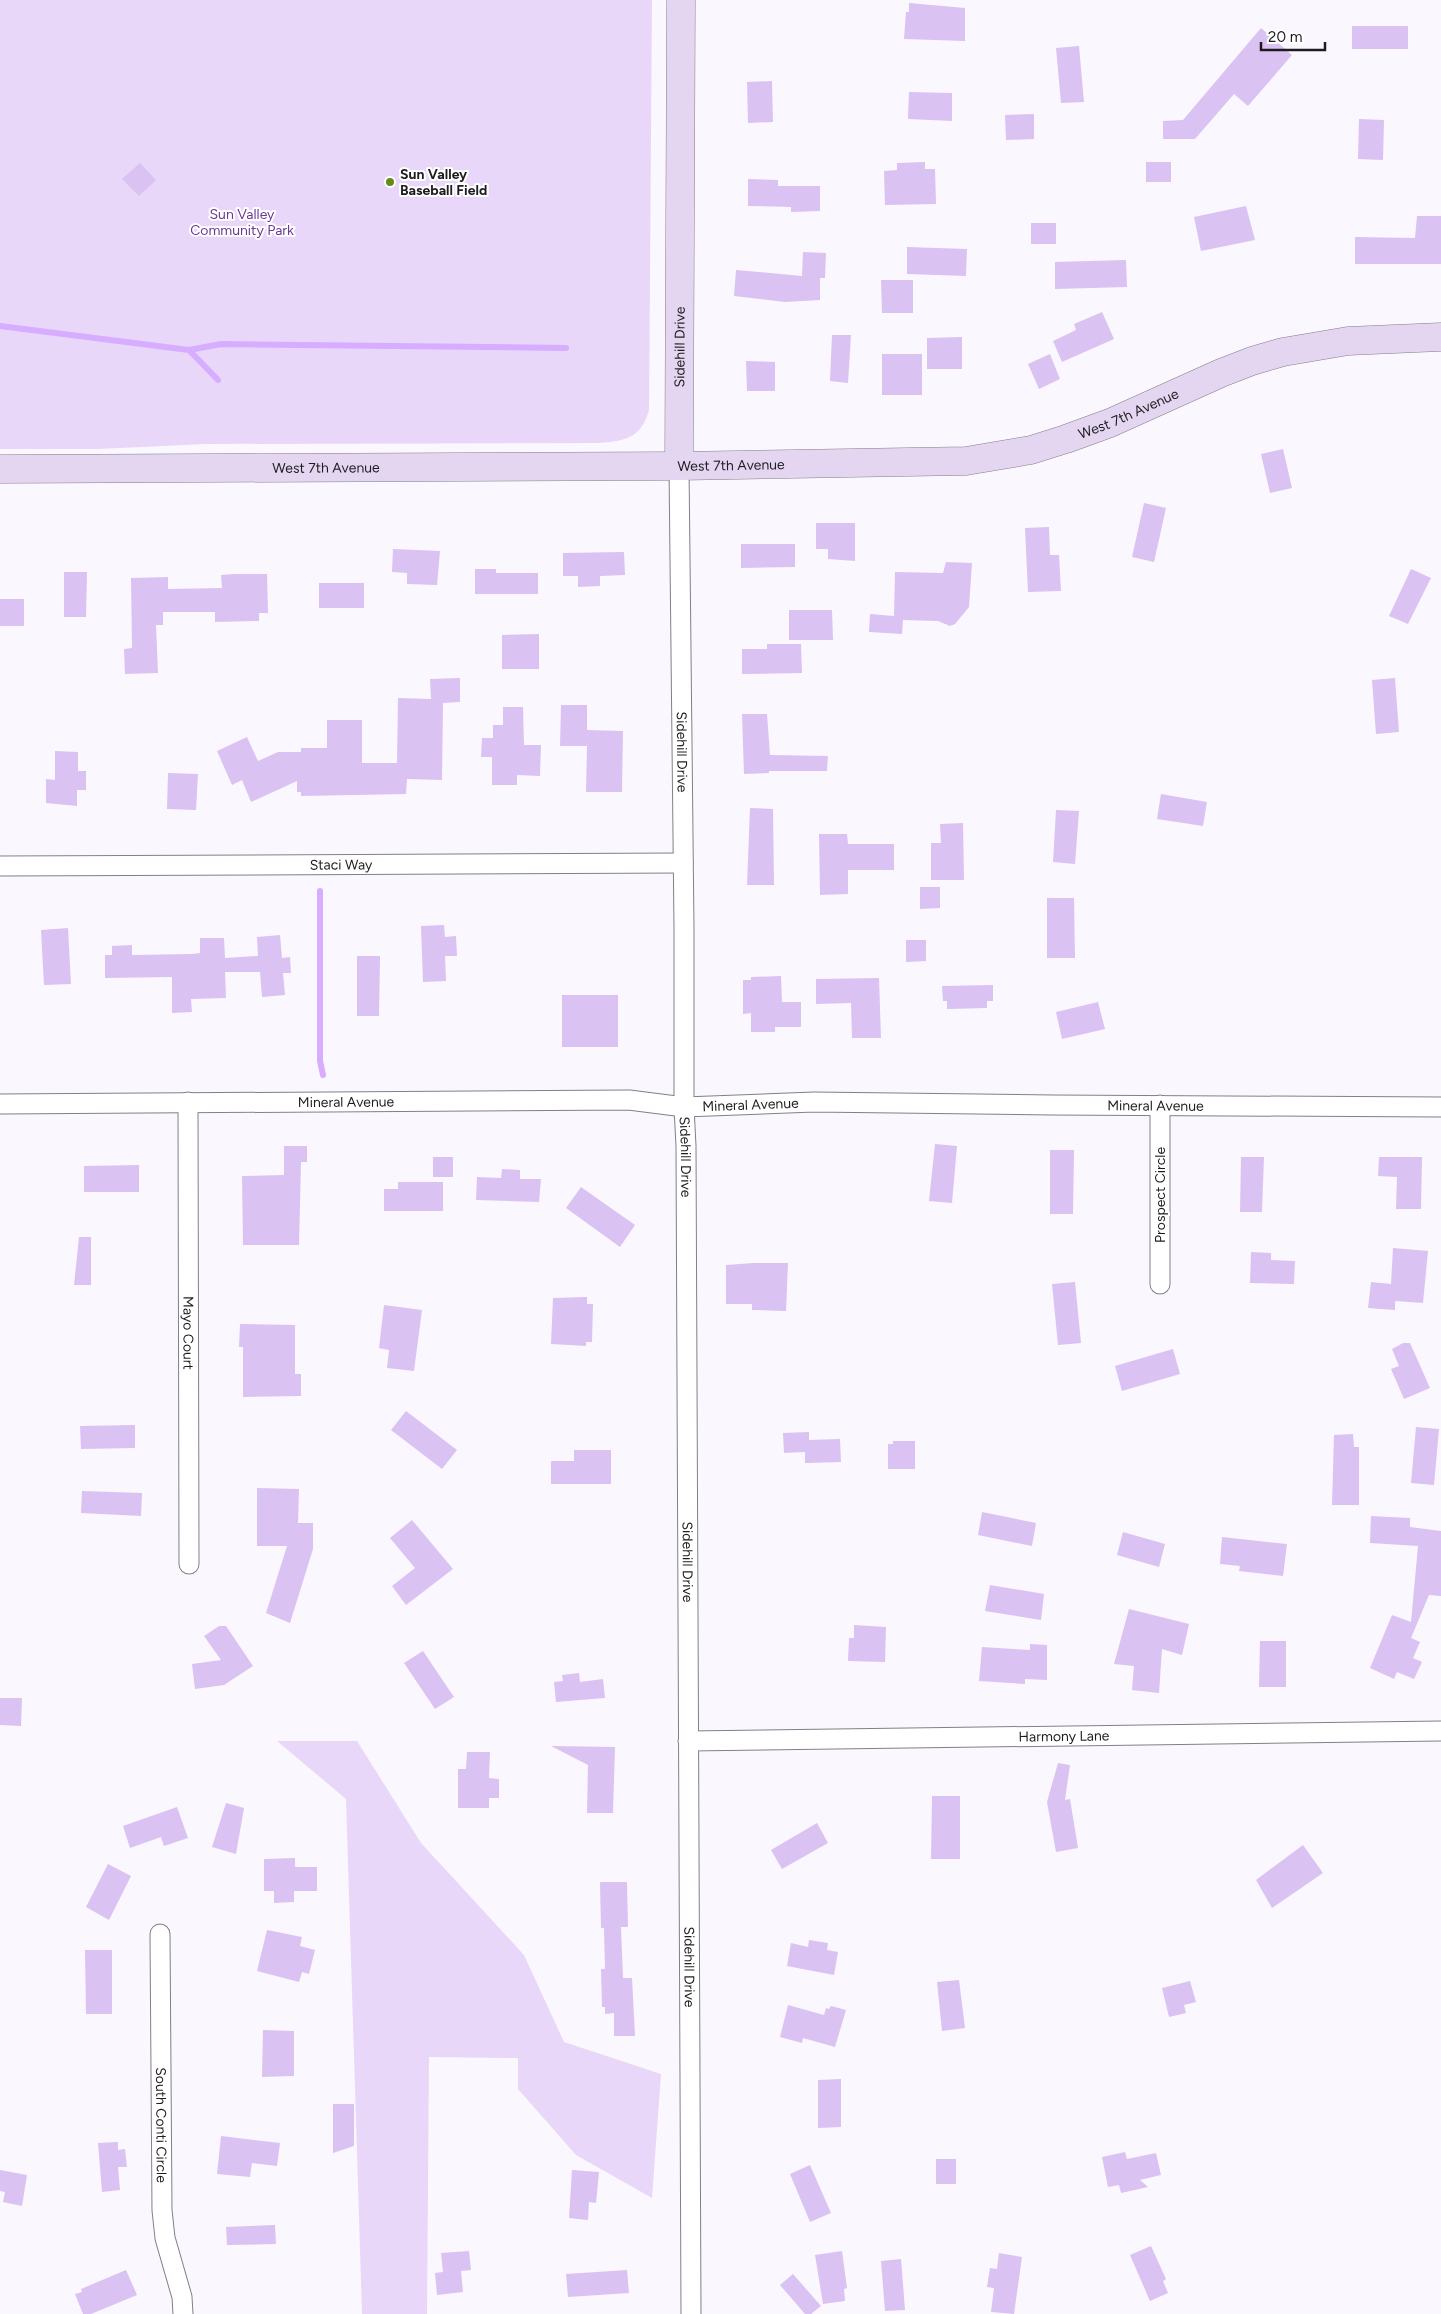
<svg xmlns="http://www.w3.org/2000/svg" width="1441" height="2314" font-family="Figtree,sans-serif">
<rect width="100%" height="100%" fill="#fbf7fe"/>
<!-- green -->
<path fill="#e8d7f9" d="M 0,0 L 652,0 L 649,410 C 641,438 626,441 599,443 L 206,444 L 98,449 L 0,449 Z
M 277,1741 L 357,1741 L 421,1843 L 524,1955 L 564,2042 L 661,2074 L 652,2198 L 576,2155 L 518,2089 L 518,2058 L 429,2057 L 427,2314 L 362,2314 L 346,1799 Z"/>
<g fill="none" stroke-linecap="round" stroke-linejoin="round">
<!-- stream -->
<path stroke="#d7adff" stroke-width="6" d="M 0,326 L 189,350 L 221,344 L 566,348
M 189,350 L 218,380
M 320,891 L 320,1061 L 323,1075"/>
</g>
<!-- building -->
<path fill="#dac2f3" d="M 909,3 L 965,8 L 965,41 L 904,39 L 906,12 L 909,12 Z
M 1352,26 L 1408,26 L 1408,49 L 1352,49 Z
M 1261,28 L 1292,55 L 1248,106 L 1234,94 L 1195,139 L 1163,139 L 1163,121 L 1183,120 Z
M 1079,46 L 1084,102 L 1061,103 L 1056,48 Z
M 772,81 L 773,122 L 748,123 L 747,82 Z
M 909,92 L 952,93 L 952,121 L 908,119 Z
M 1034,114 L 1034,139 L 1006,140 L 1005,115 Z
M 1359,119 L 1384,120 L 1383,160 L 1358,159 Z
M 925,162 L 925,169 L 935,169 L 936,204 L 885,205 L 884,171 L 897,170 L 897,163 Z
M 1146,162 L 1171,162 L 1171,182 L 1146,182 Z
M 140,163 L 156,180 L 139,196 L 122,179 Z
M 748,179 L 778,180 L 778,186 L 820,186 L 820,211 L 791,212 L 791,207 L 748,206 Z
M 1246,206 L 1255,240 L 1201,251 L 1194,217 Z
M 1417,216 L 1441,216 L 1441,264 L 1355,264 L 1355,237 L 1415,238 Z
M 1031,223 L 1056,223 L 1056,244 L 1031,244 Z
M 907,247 L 967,249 L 966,276 L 907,274 Z
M 803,252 L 826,253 L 825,278 L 820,278 L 820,300 L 785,302 L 734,296 L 736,270 L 802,276 Z
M 1126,260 L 1127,287 L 1055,289 L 1055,262 Z
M 881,280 L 913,280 L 913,313 L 882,313 Z
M 1102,312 L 1114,339 L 1062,362 L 1053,341 L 1076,330 L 1074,324 Z
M 832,335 L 851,335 L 848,383 L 830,381 Z
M 962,337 L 962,369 L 927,369 L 927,338 Z
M 882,354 L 922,354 L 922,395 L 882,395 Z
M 1050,354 L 1060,379 L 1039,389 L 1028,364 Z
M 746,361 L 775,362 L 775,391 L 747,391 Z
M 1283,449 L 1292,488 L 1270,493 L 1261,454 Z
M 1144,503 L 1166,508 L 1154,562 L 1132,557 Z
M 816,523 L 855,523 L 855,561 L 828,559 L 828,549 L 816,549 Z
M 1049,527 L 1050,555 L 1059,555 L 1061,591 L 1028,592 L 1025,528 Z
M 741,544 L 795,544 L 795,567 L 741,568 Z
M 393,549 L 440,551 L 437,585 L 407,584 L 407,573 L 392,572 Z
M 624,552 L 625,575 L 600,576 L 600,586 L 578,587 L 578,576 L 563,576 L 563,553 Z
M 946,562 L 972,563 L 969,607 L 955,624 L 950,626 L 938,621 L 903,620 L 902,634 L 869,632 L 870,614 L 894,616 L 895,572 L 943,573 Z
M 475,569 L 496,569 L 496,573 L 538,573 L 538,594 L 475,594 Z
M 1411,569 L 1431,578 L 1408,624 L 1389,616 Z
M 64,572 L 87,572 L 86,617 L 64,617 Z
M 234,574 L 267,574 L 268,613 L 259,613 L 259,621 L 215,622 L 215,612 L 163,612 L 163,625 L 156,625 L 158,673 L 125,674 L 124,649 L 132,648 L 131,578 L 168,577 L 168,589 L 222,588 L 221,575 Z
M 319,583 L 364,583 L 364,608 L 319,608 Z
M 0,599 L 24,599 L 24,626 L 0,626 Z
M 789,610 L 832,610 L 833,640 L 789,640 Z
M 539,634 L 539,669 L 502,669 L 502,635 Z
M 767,644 L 801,644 L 802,673 L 742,674 L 742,649 L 767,649 Z
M 460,678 L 460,702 L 443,703 L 442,780 L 407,779 L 406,794 L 301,796 L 301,792 L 297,792 L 297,781 L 251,802 L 242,780 L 232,785 L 217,751 L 247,737 L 258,761 L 278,752 L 301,752 L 301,748 L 327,748 L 327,720 L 362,720 L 362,763 L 397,763 L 398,698 L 431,699 L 430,679 Z
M 1395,678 L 1399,732 L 1376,734 L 1372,680 Z
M 561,705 L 587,705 L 587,730 L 623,731 L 622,792 L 586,792 L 587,746 L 560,746 Z
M 503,707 L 523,707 L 524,745 L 541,745 L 540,776 L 517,775 L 517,785 L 492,785 L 492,757 L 481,757 L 482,738 L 493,738 L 493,725 L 503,725 Z
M 742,714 L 767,714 L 770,755 L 828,756 L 827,771 L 769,771 L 769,773 L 744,774 Z
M 55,751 L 78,752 L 78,771 L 86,771 L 86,790 L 77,790 L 77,806 L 46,803 L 46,779 L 55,780 Z
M 168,773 L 198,774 L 196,810 L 167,809 Z
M 1161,794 L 1207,802 L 1203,826 L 1157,819 Z
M 750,808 L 773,809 L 774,885 L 747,885 Z
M 1056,810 L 1079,811 L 1075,864 L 1053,862 Z
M 963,823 L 964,880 L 931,880 L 931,843 L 941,843 L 940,824 Z
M 819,834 L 847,834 L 848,844 L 894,844 L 894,870 L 848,870 L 848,894 L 820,895 Z
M 920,887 L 940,887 L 940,908 L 920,909 Z
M 1047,898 L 1074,898 L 1075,958 L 1047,958 Z
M 444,925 L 445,937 L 456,936 L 457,956 L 445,956 L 446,981 L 423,982 L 421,926 Z
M 68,928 L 71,984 L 44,985 L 41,930 Z
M 280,935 L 282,958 L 290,957 L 291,973 L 283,973 L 285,995 L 262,997 L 260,972 L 225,972 L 226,998 L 191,999 L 192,1012 L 172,1013 L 172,977 L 105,978 L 105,955 L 112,955 L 112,946 L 132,945 L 132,955 L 192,954 L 200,953 L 200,938 L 224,938 L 225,958 L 258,956 L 257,937 Z
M 906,940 L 926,940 L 926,961 L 906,962 Z
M 357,956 L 380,956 L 379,1016 L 357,1016 Z
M 781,976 L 782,1002 L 801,1002 L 801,1027 L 775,1027 L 775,1032 L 751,1032 L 751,1013 L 743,1014 L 743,980 L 751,980 L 751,977 Z
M 879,978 L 881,1038 L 852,1038 L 851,1003 L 816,1004 L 816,979 Z
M 993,985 L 993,1001 L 987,1001 L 987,1008 L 947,1009 L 947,1001 L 943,1001 L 942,986 Z
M 562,995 L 618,995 L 618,1047 L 562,1047 Z
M 1098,1002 L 1105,1029 L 1062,1039 L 1056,1012 Z
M 935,1144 L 957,1146 L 952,1203 L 929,1201 Z
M 284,1146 L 307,1146 L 307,1162 L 301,1162 L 299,1245 L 243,1245 L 242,1176 L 284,1175 Z
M 1050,1150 L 1074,1150 L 1073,1214 L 1050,1214 Z
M 433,1157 L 453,1157 L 453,1177 L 433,1177 Z
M 1241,1157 L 1264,1157 L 1262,1212 L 1240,1212 Z
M 1379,1157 L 1422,1157 L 1421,1209 L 1396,1209 L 1397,1177 L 1378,1176 Z
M 139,1165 L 139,1192 L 84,1192 L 84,1166 Z
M 502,1169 L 520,1170 L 520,1179 L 541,1179 L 539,1202 L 476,1200 L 477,1177 L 501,1178 Z
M 398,1182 L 443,1182 L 443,1211 L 384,1211 L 384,1189 L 398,1189 Z
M 581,1187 L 635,1225 L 620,1247 L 566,1208 Z
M 79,1237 L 91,1237 L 91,1285 L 74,1285 Z
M 1393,1248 L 1428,1251 L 1423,1303 L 1395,1301 L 1395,1310 L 1368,1308 L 1371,1282 L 1391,1284 Z
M 1251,1252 L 1271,1253 L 1271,1260 L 1295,1261 L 1294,1284 L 1250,1283 Z
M 754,1263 L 788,1263 L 786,1311 L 752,1310 L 752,1304 L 726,1304 L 726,1265 Z
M 1075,1282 L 1081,1343 L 1058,1345 L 1052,1284 Z
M 587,1297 L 587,1304 L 593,1304 L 592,1342 L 586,1342 L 586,1346 L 551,1344 L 553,1298 Z
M 384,1305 L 422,1310 L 414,1371 L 387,1368 L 389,1350 L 379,1348 Z
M 240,1324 L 295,1325 L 295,1374 L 301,1374 L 301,1396 L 243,1397 L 243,1347 L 239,1347 Z
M 1403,1343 L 1410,1343 L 1430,1388 L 1404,1399 L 1391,1369 L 1399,1366 L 1392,1349 Z
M 1173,1349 L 1180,1374 L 1122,1391 L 1115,1366 Z
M 406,1411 L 457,1450 L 442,1469 L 391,1430 Z
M 135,1425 L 135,1448 L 81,1449 L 80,1426 Z
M 1416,1427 L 1439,1429 L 1434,1485 L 1411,1483 Z
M 809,1432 L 809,1440 L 840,1439 L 841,1462 L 805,1463 L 805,1452 L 784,1453 L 783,1433 Z
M 1353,1434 L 1354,1447 L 1359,1447 L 1359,1505 L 1332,1505 L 1334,1435 Z
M 893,1441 L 915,1441 L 915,1469 L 888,1469 L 888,1444 L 893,1444 Z
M 574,1450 L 611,1450 L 611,1484 L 551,1484 L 551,1461 L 574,1461 Z
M 257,1488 L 299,1489 L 298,1523 L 313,1523 L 313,1549 L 290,1623 L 266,1613 L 287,1546 L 257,1546 Z
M 82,1491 L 142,1493 L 141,1516 L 81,1513 Z
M 982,1512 L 1036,1523 L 1032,1546 L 978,1535 Z
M 1371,1516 L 1410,1518 L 1410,1527 L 1441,1531 L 1441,1596 L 1429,1595 L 1411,1638 L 1420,1642 L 1413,1658 L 1422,1662 L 1414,1679 L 1397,1672 L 1394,1679 L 1370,1668 L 1392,1615 L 1411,1622 L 1418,1546 L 1370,1543 Z
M 412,1520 L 453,1569 L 406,1605 L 392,1586 L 415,1568 L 390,1538 Z
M 1123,1532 L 1165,1544 L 1159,1567 L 1117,1555 Z
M 1222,1537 L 1287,1544 L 1283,1576 L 1239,1571 L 1240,1566 L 1220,1564 Z
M 990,1585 L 1044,1594 L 1041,1620 L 985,1611 Z
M 1129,1609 L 1189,1624 L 1182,1655 L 1162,1649 L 1159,1693 L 1132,1690 L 1134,1666 L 1114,1664 Z
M 854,1625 L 886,1627 L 885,1662 L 848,1661 L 849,1638 L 854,1638 Z
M 219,1626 L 226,1626 L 253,1666 L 224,1685 L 195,1689 L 192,1664 L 221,1660 L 204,1636 Z
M 1260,1641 L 1286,1641 L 1286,1687 L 1259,1687 Z
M 1030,1644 L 1047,1645 L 1047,1680 L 1025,1679 L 1025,1684 L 979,1681 L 982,1647 L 1030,1650 Z
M 423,1651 L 454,1697 L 435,1709 L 404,1663 Z
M 579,1673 L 580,1682 L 603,1679 L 605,1698 L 556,1702 L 554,1682 L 563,1681 L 562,1675 Z
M 0,1698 L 22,1698 L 21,1726 L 0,1725 Z
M 551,1746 L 615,1747 L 613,1813 L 587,1813 L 588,1765 Z
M 467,1752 L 490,1752 L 489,1778 L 499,1779 L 499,1798 L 489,1798 L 489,1808 L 458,1808 L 458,1769 L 466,1769 Z
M 1058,1763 L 1070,1765 L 1065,1800 L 1070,1799 L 1078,1848 L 1056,1852 L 1047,1802 Z
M 932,1796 L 960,1796 L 960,1859 L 931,1859 Z
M 226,1803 L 244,1808 L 236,1854 L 212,1847 Z
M 177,1807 L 188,1838 L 164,1846 L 161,1837 L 130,1848 L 123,1826 Z
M 817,1823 L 828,1843 L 782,1869 L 771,1850 Z
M 1303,1845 L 1323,1873 L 1272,1908 L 1256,1880 Z
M 295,1858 L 295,1867 L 317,1867 L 317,1891 L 294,1891 L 294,1902 L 274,1903 L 274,1891 L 264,1891 L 264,1859 Z
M 108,1864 L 131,1876 L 109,1920 L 86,1907 Z
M 600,1882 L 627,1882 L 628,1927 L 621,1927 L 623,1978 L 632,1978 L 635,2036 L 614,2036 L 614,2013 L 605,2014 L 605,2007 L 602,2007 L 601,1969 L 605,1969 L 604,1928 L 601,1928 Z
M 267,1930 L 302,1937 L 300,1946 L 315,1950 L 309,1974 L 302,1972 L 299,1982 L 257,1971 Z
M 809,1940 L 828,1943 L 827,1950 L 838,1952 L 834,1975 L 787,1966 L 791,1943 L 808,1947 Z
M 85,1950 L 112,1950 L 112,2014 L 86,2014 Z
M 959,1980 L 965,2028 L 942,2031 L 937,1982 Z
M 1190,1981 L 1196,2002 L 1184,2005 L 1186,2013 L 1169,2017 L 1162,1988 Z
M 788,2005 L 824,2015 L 826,2008 L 829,2009 L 831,2006 L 846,2010 L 835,2047 L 803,2038 L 802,2043 L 780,2037 Z
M 263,2030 L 294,2031 L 294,2076 L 262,2077 Z
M 841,2079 L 841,2127 L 818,2128 L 818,2080 Z
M 333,2104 L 354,2104 L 354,2146 L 333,2153 Z
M 221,2136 L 280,2143 L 277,2166 L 252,2163 L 250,2177 L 217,2174 Z
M 118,2142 L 118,2150 L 125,2149 L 127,2167 L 118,2167 L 120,2190 L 102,2192 L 98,2143 Z
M 1125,2152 L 1127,2159 L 1156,2153 L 1161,2175 L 1140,2180 L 1148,2187 L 1121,2193 L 1119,2185 L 1108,2187 L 1102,2157 Z
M 936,2159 L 956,2159 L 956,2184 L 936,2184 Z
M 810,2165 L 831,2213 L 810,2222 L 790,2174 Z
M 0,2170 L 27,2175 L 22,2206 L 3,2202 L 5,2192 L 0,2191 Z
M 572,2170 L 599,2172 L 596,2203 L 589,2202 L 588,2220 L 569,2218 Z
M 275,2225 L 276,2244 L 227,2245 L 226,2227 Z
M 1151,2246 L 1166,2279 L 1163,2281 L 1168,2293 L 1150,2301 L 1130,2255 Z
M 469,2251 L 471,2270 L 461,2271 L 463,2292 L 437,2295 L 435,2273 L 443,2272 L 441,2253 Z
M 842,2251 L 847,2288 L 844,2289 L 845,2301 L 823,2304 L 815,2255 Z
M 999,2253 L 1022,2257 L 1014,2314 L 991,2312 L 994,2288 L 987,2287 L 990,2268 L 997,2269 Z
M 901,2259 L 905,2310 L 885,2311 L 881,2261 Z
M 126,2270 L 137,2295 L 91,2314 L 83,2314 L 75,2294 L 82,2292 L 81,2289 Z
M 627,2270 L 629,2293 L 568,2297 L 566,2274 Z
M 793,2274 L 821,2306 L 811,2314 L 805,2314 L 780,2285 Z"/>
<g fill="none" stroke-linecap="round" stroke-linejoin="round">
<defs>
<g id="street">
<path id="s1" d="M 679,466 L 684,928 L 684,1107 L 686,1146 L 691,2314"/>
<path id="s2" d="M 0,866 L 683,863"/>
<path id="s3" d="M 188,1102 L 189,1564"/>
<path id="s4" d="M 0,1104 L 629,1100 L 684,1107 L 814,1102 L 1052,1105 L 1441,1107"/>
<path d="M 1160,1105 L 1160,1284"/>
<path id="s5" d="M 688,1741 L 1441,1731"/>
<path id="s6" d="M 160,1934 L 162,2210 L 165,2238 L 182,2297 L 183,2314"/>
</g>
<g id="secondary">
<path id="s7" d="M 679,466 L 681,0"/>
<path id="s8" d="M 0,469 L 679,466 L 966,461 L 1031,450 L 1066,439 L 1110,423 L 1221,373 L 1252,361 L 1283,352 L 1348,341 L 1441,337"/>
</g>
</defs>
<!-- street casing -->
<use href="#street" stroke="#837e88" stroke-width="21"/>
<!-- secondary casing -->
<use href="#secondary" stroke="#837e88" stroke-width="29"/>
<!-- street -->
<use href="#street" stroke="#fff" stroke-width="19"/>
<!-- secondary -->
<use href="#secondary" stroke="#e4d6f1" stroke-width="28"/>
</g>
<!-- markers -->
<circle fill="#648b16" stroke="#fff" stroke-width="2" cx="390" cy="182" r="5"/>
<g text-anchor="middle" stroke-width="4" stroke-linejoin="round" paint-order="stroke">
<!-- poi labels -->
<g font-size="14" font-weight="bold" fill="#1e1c20" stroke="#fff" text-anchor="start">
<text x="400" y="179">Sun Valley<tspan x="400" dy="16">Baseball Field</tspan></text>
</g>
<!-- park labels -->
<g font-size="14" fill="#6c3795" stroke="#fff">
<text x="242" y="219">Sun Valley<tspan x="242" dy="16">Community Park</tspan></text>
</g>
<!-- street labels -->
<g font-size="14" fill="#1e1c20" stroke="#fff">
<text dy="5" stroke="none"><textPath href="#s7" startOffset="119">Sidehill Drive</textPath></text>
<text dy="5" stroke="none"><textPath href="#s8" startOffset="1136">West 7th Avenue</textPath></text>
<text dy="5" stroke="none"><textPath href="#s8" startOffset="731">West 7th Avenue</textPath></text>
<text dy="5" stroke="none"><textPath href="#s8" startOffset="326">West 7th Avenue</textPath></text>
<text dy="5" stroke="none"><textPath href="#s1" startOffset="286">Sidehill Drive</textPath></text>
<text dy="5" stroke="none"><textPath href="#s2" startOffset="341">Staci Way</textPath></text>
<text dy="5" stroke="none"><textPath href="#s4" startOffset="346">Mineral Avenue</textPath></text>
<text dy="5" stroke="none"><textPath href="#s4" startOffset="751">Mineral Avenue</textPath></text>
<text dy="5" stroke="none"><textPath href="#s4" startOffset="1156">Mineral Avenue</textPath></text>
<text dy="5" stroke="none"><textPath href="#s1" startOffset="691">Sidehill Drive</textPath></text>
<text transform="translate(1160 1195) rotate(-90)" y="5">Prospect Circle</text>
<text dy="5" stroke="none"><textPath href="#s3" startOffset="231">Mayo Court</textPath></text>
<text dy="5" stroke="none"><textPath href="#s1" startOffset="1096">Sidehill Drive</textPath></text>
<text dy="5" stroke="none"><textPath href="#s5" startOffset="376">Harmony Lane</textPath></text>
<text dy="5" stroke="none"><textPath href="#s1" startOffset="1501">Sidehill Drive</textPath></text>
<text dy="5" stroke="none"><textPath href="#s6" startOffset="191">South Conti Circle</textPath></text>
</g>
</g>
<!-- scale -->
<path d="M1261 42v8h64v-8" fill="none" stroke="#1e1c20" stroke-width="2.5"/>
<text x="1268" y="42" font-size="15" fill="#1e1c20" stroke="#ffffff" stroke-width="4" paint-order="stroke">20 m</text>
</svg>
